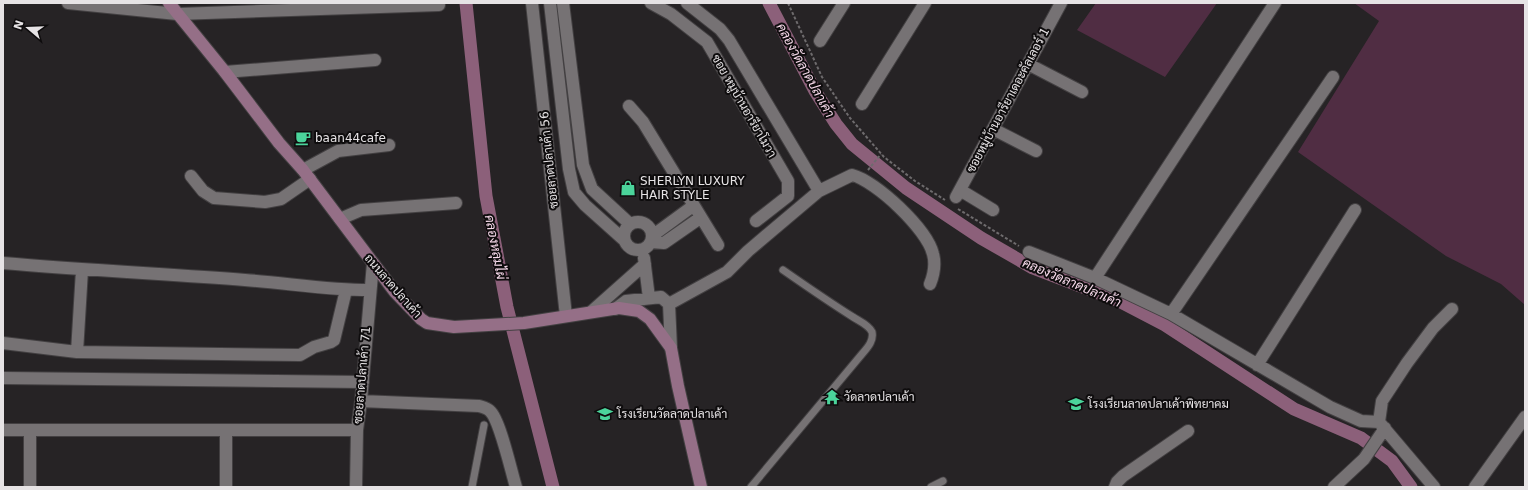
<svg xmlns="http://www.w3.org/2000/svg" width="1528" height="490" font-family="'DejaVu Sans',Sarabun,sans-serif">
<rect width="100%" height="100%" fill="#262325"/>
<!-- green -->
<path fill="#502d43" d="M 1096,3 L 1217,3 L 1165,77 L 1077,30 Z
M 1354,3 L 1525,3 L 1525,305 L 1501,284 L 1446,256 L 1298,152 L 1379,21 Z"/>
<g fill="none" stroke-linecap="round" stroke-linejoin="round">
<!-- canal -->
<path stroke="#8c607a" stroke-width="13" d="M 466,3 L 486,196 L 507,307 L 553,487
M 769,3 L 815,91 L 836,124 L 852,144 L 906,188 L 981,238 L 1033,268 L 1119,301 L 1165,325 L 1294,409 L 1361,438 L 1392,461 L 1411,487"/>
<defs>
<path id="lane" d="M 472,487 L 484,425
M 751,487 L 862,354 C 867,348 874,341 872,332 C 869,325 859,321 853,317 C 829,302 806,286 783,270
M 931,487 L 943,481"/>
<path id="street" d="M 68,3 L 177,14 L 439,5
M 532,3 L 566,316
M 550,3 L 569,169 L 574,192 L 585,205 L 623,239
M 563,3 L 583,165 L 592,189 L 630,224
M 651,3 L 671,14 L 707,42 L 788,181 L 788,196 L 756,221
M 687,3 L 720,29 L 729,40 L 819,191
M 820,41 L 844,3
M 1028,64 L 1082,92
M 225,72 L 375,60
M 862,104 L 925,3
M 629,106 L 643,122 L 718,245
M 993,129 L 1036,151
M 303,170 L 338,151 L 389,145
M 191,176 L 203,191 L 214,198 L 265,202 L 281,199 L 310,179
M 960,190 L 993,210
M 956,197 L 1061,3
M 340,219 L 361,210 L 456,203
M624 236a14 14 0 1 1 28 0a14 14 0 1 1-28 0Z
M 652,236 L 693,206
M 651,242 L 664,243 L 700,218
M 1029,252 L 1095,278 L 1171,314 L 1330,407 L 1361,421 L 1379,422 L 1434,487
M 644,258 L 649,298
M 3,263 C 84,270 165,274 245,280 C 287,283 328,290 369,290
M 1095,278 L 1275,3
M 669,304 L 727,272 L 748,251 L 819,191 L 852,175 C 876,181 927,229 933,254 C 936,265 934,274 930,284
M 615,309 L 626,301 L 661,297 L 669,304 L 671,348
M 591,312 L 645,264
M 1171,314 L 1333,77
M 3,343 L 77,352 L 300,355 L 314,347 L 331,342 L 334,340 L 346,290
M 77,352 L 82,270
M 1257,365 L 1355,210
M 3,378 L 363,382
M 361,401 L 479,406 C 482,407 487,408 490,411 C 500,420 511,471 516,487
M 1379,422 L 1382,401 L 1407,363 L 1433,328 L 1452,309
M 3,430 L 357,430
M 30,430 L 30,487
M 226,487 L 226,431
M 356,487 L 357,430 L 361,401 L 373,263
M 1115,487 L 1117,482 L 1123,476 L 1188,431
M 1334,487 L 1364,459 L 1385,428
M 1475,487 L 1525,417"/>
<path id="secondary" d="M 169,3 L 225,72 L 279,143 L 303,170 L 373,263 L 395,292 L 421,319 L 427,323 L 454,327 L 524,323 L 619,308 L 639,311 L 650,319 L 671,348 L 678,386 L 701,487"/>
</defs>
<!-- lane casing -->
<use href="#lane" stroke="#434042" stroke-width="9"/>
<!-- street casing -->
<use href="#street" stroke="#434042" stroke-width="14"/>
<!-- secondary casing -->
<use href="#secondary" stroke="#434042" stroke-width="14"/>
<!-- path -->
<path stroke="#6e6b6d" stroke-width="2" stroke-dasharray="3 2" stroke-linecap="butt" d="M 788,3 L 822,77 L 850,118 L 884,157 L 915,181 L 945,200
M 868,170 L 881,154
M 958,209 L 1019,246"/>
<!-- lane -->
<use href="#lane" stroke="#767274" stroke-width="7"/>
<!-- street -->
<use href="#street" stroke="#767274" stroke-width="12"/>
<!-- secondary -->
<use href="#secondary" stroke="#956f87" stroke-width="12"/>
</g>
<!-- icons -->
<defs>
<symbol id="cafe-bare" viewBox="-9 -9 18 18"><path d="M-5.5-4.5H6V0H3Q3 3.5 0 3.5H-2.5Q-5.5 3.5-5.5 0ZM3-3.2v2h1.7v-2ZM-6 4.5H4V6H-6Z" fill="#4bd49b" stroke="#0e0c0d" stroke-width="2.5" paint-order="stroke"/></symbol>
<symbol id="shop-bare" viewBox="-9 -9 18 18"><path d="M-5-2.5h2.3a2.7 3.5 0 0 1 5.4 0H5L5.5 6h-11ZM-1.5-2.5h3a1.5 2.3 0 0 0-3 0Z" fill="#4bd49b" stroke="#0e0c0d" stroke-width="2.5" paint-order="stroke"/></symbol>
<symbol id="temple-bare" viewBox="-9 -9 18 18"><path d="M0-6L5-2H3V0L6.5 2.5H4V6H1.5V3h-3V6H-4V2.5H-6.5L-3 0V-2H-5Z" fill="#4bd49b" stroke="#0e0c0d" stroke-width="2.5" paint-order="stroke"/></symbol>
<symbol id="school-bare" viewBox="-9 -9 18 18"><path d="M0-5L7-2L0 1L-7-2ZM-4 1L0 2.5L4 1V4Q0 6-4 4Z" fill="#4bd49b" stroke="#0e0c0d" stroke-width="2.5" paint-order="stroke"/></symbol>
</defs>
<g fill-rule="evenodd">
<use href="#cafe-bare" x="292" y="127" width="22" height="22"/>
<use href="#shop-bare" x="617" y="177" width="22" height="22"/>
<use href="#temple-bare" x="821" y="386" width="22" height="22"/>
<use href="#school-bare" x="1065" y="393" width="22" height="22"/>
<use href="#school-bare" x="594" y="403" width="22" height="22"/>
</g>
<g text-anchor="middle" stroke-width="4" stroke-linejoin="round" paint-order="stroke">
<!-- street labels -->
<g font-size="12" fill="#e6e3e5" stroke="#0e0c0d">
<text transform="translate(1008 100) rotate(-62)" y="4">ซอยหมู่บ้านอารียาเดอะคัลเลอร์ 1</text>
<text transform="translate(744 106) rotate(60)" y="4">ซอย หมูบ้านอารียาโมวา</text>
<text transform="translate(549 160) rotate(-96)" y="4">ซอยลาดปลาเค้า 56</text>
<text transform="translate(393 286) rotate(49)" y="4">ถนนลาดปลาเค้า</text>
<text transform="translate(362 375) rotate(-85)" y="4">ซอยลาดปลาเค้า 71</text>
</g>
<!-- poi labels -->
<g font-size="12" fill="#e6e3e5" stroke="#0e0c0d" text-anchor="start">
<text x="315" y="142">baan44cafe</text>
<text x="640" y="185">SHERLYN LUXURY<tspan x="640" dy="14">HAIR STYLE</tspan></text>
<text x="844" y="401">วัดลาดปลาเค้า</text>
<text x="1088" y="408">โรงเรียนลาดปลาเค้าพิทยาคม</text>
<text x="617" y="418">โรงเรียนวัดลาดปลาเค้า</text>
</g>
<!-- water labels -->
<g font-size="13" font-style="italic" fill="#f8dbec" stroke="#0e0c0d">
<text transform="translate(806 70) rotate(61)" y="5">คลองวัดลาดปลาเค้า</text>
<text transform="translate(496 247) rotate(79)" y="5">คลองหลุมไผ่</text>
<text transform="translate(1072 282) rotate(23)" y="5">คลองวัดลาดปลาเค้า</text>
</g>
</g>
<!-- border -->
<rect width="1528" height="490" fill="none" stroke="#e6e3e5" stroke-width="8"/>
<!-- north arrow -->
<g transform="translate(28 28) rotate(289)" stroke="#0e0c0d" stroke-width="3" paint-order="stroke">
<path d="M0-3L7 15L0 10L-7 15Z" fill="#e6e3e5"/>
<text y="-6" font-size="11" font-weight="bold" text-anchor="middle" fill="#e6e3e5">N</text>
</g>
</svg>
